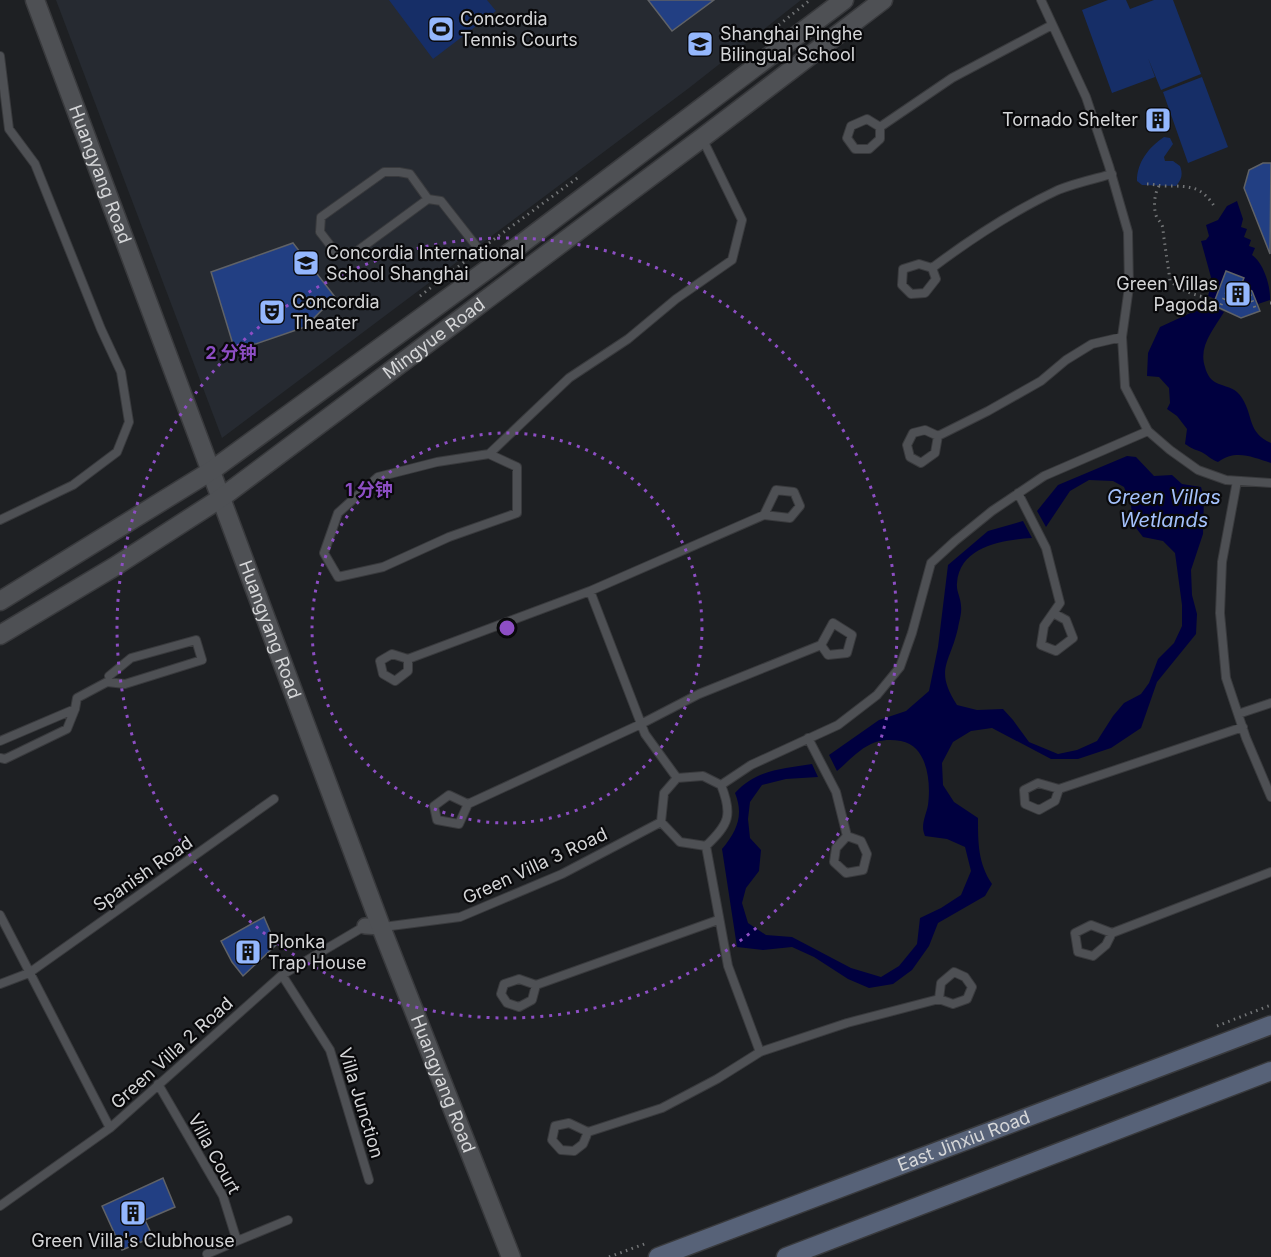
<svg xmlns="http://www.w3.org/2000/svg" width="1271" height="1257" font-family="Inter,'Noto Sans SC',sans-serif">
<rect width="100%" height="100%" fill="#1e2023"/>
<!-- built -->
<path fill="#262a31" d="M 56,0 L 801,0 L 689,88 L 222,438 Z"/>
<!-- green -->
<path fill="#162e67" d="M 389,0 L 487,0 L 496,11 L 433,59 Z
M 1108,0 L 1126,0 L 1130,9 L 1154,0 L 1173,0 L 1201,74 L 1161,90 L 1148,58 L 1155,77 L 1112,93 L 1082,10 Z
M 1202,77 L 1228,147 L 1188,163 L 1163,92 Z
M 1164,137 L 1170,138 L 1173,144 L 1164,157 L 1165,161 L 1173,161 L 1180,166 C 1183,174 1182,179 1176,186 L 1142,185 L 1137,181 C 1137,162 1149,147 1164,137 Z"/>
<!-- water -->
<path fill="#00003f" d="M 1237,201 L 1243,219 L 1241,227 L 1247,229 L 1244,237 L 1251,240 L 1249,246 L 1255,248 L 1252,255 C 1263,262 1271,286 1270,300 L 1258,304 L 1252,291 L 1241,285 L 1243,278 L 1226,272 L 1218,291 L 1220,301 L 1208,296 L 1212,281 L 1201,241 L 1206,240 L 1209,236 L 1206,225 L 1218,220 L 1227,206 Z
M 1202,301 L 1224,312 C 1214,329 1198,346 1205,367 C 1207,375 1211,381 1219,384 C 1229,388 1236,388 1242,398 C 1254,417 1247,432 1271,443 L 1271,463 C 1252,457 1236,449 1218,462 C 1211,460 1207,454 1199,451 C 1193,449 1191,448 1185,444 L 1187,429 L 1177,416 L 1167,409 L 1170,403 L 1169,388 L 1159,377 L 1147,376 L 1148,353 L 1160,327 L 1199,309 Z
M 1127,456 L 1136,457 L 1154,476 L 1172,475 L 1182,484 L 1201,487 L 1204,498 L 1203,534 L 1191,570 L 1192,595 L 1197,614 L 1196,634 L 1157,682 L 1141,728 L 1111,748 L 1078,759 L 1051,759 L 992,728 L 971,731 L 953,742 L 942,763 L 943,785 L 954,802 L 978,818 C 978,843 978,863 992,884 L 985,896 L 938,923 L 929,946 L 912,970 L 893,984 L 869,988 L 848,979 L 814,957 L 792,947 L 763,950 L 737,947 L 722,849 C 737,831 744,815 735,793 C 757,769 783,769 812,764 L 818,777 L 786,779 L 762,785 L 750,802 L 748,819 L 750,838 L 761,850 L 759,871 L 746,888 L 742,903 L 748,923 L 766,935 L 792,937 L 851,968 L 881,977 L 899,966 L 917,944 L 920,918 L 941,908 L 961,895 L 971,871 L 965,847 L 947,839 L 925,836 C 920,825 926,816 928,805 C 931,783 928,746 901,741 C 870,736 859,752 837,771 L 829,755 L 879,720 L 906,711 L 929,691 L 938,647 L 948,565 L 988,531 L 1023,521 L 1032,538 C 1003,540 960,546 957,583 C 956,591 961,598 961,606 C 962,613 959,622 958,628 C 950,664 934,669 957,705 L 977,710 L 1003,709 L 1013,720 L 1029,742 L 1058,754 L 1077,750 L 1097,741 L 1113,716 L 1124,703 L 1141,694 L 1149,683 L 1158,659 L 1174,643 L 1182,626 L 1182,605 L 1175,553 L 1163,541 L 1143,537 L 1133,524 L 1131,505 L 1124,487 L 1113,481 L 1089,480 L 1070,491 L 1046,527 L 1037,511 L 1058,485 Z"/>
<!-- building -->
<path fill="#223f83" stroke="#606266" stroke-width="1.5" d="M 648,0 L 714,0 L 672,31 Z
M 1263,163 L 1271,163 L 1270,254 L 1244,188 L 1249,170 Z
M 293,243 L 335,297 L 305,327 L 235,351 L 211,272 Z
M 1226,271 L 1244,278 L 1241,285 L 1252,291 L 1260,311 L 1241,318 L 1213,305 Z
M 264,917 L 276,945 L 243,976 L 232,962 L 221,941 Z
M 163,1178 L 175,1207 L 145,1220 L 153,1237 L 122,1250 L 102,1206 Z"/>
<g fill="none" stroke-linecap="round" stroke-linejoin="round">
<defs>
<path id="service" d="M 1041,0 L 1086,97 L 1109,166 L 1128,232 L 1129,287 L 1122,337 L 1125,387 L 1148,431 L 1170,450 L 1198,470 L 1226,480 L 1271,483
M 0,56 L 9,129 L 35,164 L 101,329 L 121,372 L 129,422 L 117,452 L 73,485 L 0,520
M 880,127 L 880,139 L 869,149 L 855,149 L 847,138 L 851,126 L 867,119 L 880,127 L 952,78 L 1052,25
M 428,199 L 410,174 L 399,172 L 384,172 L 321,217 L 320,232 L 337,254 L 353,254 L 428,199 L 441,201 L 492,266
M 932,268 L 936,279 L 925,293 L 911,294 L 902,285 L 903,269 L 919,264 L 932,268 C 972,238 1013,211 1058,190 C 1075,183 1094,179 1112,174
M 938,436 L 935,453 L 921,463 L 910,457 L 907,445 L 913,433 L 925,430 L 938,436 L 988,411 L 1041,381 L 1066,360 L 1092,344 L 1122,337
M 489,454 L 517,467 L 517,513 L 449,537 L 383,567 L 338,577 L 324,553 L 338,513 L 378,477 L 437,462 L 489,454 L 569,378 L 628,339 L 676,299 L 732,260 L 742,220 L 703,140
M 1237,481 L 1222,562 L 1220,613 L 1226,678 L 1246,738 L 1271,797
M 1018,493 L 1046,548 L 1060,603 L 1044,626 L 1041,645 L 1056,651 L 1073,638 L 1066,620 L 1053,613
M 590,591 L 764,515 L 776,490 L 794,492 L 800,506 L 790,518 L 764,515
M 408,659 L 408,671 L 395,681 L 383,674 L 380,661 L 392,654 L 408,659 L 590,591 L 645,734 L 677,778
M 1238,714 L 1271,703
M 808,738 L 836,792 L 847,836 L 836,848 L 834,862 L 846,873 L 863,870 L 867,854 L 861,841 L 847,836
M 0,741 L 75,709
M 0,758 L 5,759 L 67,729 L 75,709 L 77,698 L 107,682 L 125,684 L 202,660 L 196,640 L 131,658 L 109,676
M 721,785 L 751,765 L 838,725 L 877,695 L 900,667 L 912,633 L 931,563 L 955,541 L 992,511 L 1044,476 L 1148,431
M 1059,789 L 1055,801 L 1039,810 L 1025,804 L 1024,790 L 1038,783 L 1059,789 L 1243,727
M 468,804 L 459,824 L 437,820 L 434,806 L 449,795 L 468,804 L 641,724 L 699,694 L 821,645 L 833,623 L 852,635 L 847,653 L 828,655 L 821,645
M 706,846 L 728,966 L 760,1052
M 0,915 L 110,1128
M 383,927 L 460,917 L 562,874 L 661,822 L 664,793 L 677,778 L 703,776 L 721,785 C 733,815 729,824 706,846 L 680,842 L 661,822
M 1112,933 L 1106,945 L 1093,956 L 1078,952 L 1075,933 L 1091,925 L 1112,933 L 1271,872
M 282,975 L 330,1050 L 369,1180
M 0,984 L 29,973 L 274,799
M 536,985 L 532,1000 L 519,1007 L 507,1003 L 501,994 L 504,984 L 519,979 L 536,985 L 718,920
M 158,1084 L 223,1196 L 237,1241 L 207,1254
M 569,1123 L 588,1132 L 583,1144 L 574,1151 L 561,1150 L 552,1140 L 555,1126 Z
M 588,1132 L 662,1108 L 717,1079 L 760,1052 L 847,1023 L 939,999 L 941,983 L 954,972 L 965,977 L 972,987 L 967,999 L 953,1004 L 939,999
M 0,1206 L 110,1128 L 282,975 L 365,926
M 237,1241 L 288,1220"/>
<path id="minor" d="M 365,926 L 381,927"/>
<g id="tertiary">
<path id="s1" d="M 35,0 L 381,927 L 511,1257"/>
<path d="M 0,601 L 211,471 L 492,266 L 844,0"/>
<path id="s2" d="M 0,635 L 114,567 L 221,498 L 702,138 L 883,0"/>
</g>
<g id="secondary">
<path id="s3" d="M 658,1257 L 1271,1025"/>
<path d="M 786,1257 L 1271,1071"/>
</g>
</defs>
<!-- service casing -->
<use href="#service" stroke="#393a3d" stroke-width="10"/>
<!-- minor casing -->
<use href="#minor" stroke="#393a3d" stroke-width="18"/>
<!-- tertiary casing -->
<use href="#tertiary" stroke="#393a3d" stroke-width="21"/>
<!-- secondary casing -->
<use href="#secondary" stroke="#393a3d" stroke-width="21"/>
<!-- path -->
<path stroke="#737577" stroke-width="3" stroke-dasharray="1.5 4.5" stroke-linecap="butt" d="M 760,40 L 810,0
M 1147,184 C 1153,184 1159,186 1166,186 C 1191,186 1202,186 1216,209
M 1159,186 C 1154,194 1153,209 1157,218 C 1160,222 1163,225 1163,230 C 1165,248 1168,264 1170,281 C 1181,290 1191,294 1204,297
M 489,243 L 580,176
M 420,296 L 472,256
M 1270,303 L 1271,303
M 1221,305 L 1229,287 L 1250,295 L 1255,308
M 1217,1026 L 1271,1005
M 609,1257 L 647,1243"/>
<!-- service -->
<use href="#service" stroke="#4e5054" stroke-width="8"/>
<!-- minor -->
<use href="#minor" stroke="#4e5054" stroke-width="15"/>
<!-- tertiary -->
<use href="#tertiary" stroke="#4e5054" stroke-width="18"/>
<!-- secondary -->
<use href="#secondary" stroke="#576278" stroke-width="18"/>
</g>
<!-- distance rings -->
<g fill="none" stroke="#8d4ec4" stroke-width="3" stroke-dasharray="3 6">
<circle cx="507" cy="628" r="195"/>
<circle cx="507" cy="628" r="390"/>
</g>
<!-- icons -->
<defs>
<symbol id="stadium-square" viewBox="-11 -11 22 22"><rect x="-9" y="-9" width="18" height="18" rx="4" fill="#94b7fd" stroke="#09090b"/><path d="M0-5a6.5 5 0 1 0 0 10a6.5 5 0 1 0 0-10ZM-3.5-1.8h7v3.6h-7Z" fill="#111"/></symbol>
<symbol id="school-square" viewBox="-11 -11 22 22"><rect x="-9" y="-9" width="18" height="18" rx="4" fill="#94b7fd" stroke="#09090b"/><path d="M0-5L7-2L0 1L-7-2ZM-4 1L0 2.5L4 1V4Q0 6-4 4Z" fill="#111"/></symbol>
<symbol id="building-square" viewBox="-11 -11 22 22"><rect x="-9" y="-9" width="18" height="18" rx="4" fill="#94b7fd" stroke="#09090b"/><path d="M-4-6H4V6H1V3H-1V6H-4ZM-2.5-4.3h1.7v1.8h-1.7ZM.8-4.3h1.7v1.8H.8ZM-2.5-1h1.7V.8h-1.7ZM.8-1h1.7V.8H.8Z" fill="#111"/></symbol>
<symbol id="theatre-square" viewBox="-11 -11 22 22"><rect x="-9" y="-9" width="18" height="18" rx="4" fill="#94b7fd" stroke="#09090b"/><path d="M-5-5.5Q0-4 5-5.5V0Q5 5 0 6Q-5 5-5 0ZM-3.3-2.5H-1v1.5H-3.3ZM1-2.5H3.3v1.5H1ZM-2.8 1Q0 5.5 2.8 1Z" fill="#111"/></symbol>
</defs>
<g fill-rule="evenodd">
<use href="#stadium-square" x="426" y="14" width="30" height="30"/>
<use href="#school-square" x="685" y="29" width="30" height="30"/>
<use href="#building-square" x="1143" y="105" width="30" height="30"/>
<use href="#school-square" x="291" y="248" width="30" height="30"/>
<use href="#building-square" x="1223" y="279" width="30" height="30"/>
<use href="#theatre-square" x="257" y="297" width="30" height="30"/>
<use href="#building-square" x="233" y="937" width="30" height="30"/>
<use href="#building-square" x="118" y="1198" width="30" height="30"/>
</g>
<g text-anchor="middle" stroke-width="4.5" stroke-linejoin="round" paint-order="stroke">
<!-- poi labels -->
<g font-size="18" fill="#d5d6d8" stroke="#09090b" text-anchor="start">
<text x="460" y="25">Concordia<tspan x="460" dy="21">Tennis Courts</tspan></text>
<text x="720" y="40">Shanghai Pinghe<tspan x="720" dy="21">Bilingual School</tspan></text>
<text x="1138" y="126" text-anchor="end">Tornado Shelter</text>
<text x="326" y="259">Concordia International<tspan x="326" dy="21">School Shanghai</tspan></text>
<text x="1218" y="290" text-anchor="end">Green Villas<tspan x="1218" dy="21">Pagoda</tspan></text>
<text x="292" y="308">Concordia<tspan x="292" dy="21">Theater</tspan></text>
<text x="268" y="948">Plonka<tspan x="268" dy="21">Trap House</tspan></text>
<text x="133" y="1247" text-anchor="middle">Green Villa's Clubhouse</text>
</g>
<!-- street labels -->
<g font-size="18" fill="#d5d6d8" stroke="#09090b">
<text dy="6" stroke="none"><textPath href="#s1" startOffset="186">Huangyang Road</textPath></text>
<text dy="6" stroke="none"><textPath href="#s2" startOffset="526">Mingyue Road</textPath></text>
<text dy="6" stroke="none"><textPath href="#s1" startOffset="672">Huangyang Road</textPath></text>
<text transform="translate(535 866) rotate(-25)" y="6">Green Villa 3 Road</text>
<text transform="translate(143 874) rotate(-35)" y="6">Spanish Road</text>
<text transform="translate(172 1053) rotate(-42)" y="6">Green Villa 2 Road</text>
<text dy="6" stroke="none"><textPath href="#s1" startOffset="1158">Huangyang Road</textPath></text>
<text transform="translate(361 1103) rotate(73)" y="6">Villa Junction</text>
<text dy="6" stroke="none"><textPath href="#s3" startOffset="327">East Jinxiu Road</textPath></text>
<text transform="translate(214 1154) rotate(61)" y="6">Villa Court</text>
</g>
<!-- water labels -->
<g font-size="20" font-style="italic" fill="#a4c1fc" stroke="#09090b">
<text x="1164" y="504">Green Villas<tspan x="1164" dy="23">Wetlands</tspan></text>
</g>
</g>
<circle cx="507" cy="628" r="9" fill="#8d4ec4" stroke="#09090b" stroke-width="3"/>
<g font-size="18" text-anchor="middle" font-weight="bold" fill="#8d4ec4" stroke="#09090b" stroke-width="4.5" stroke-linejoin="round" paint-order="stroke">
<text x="231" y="359">2 分钟</text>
<text x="369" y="496">1 分钟</text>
</g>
</svg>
